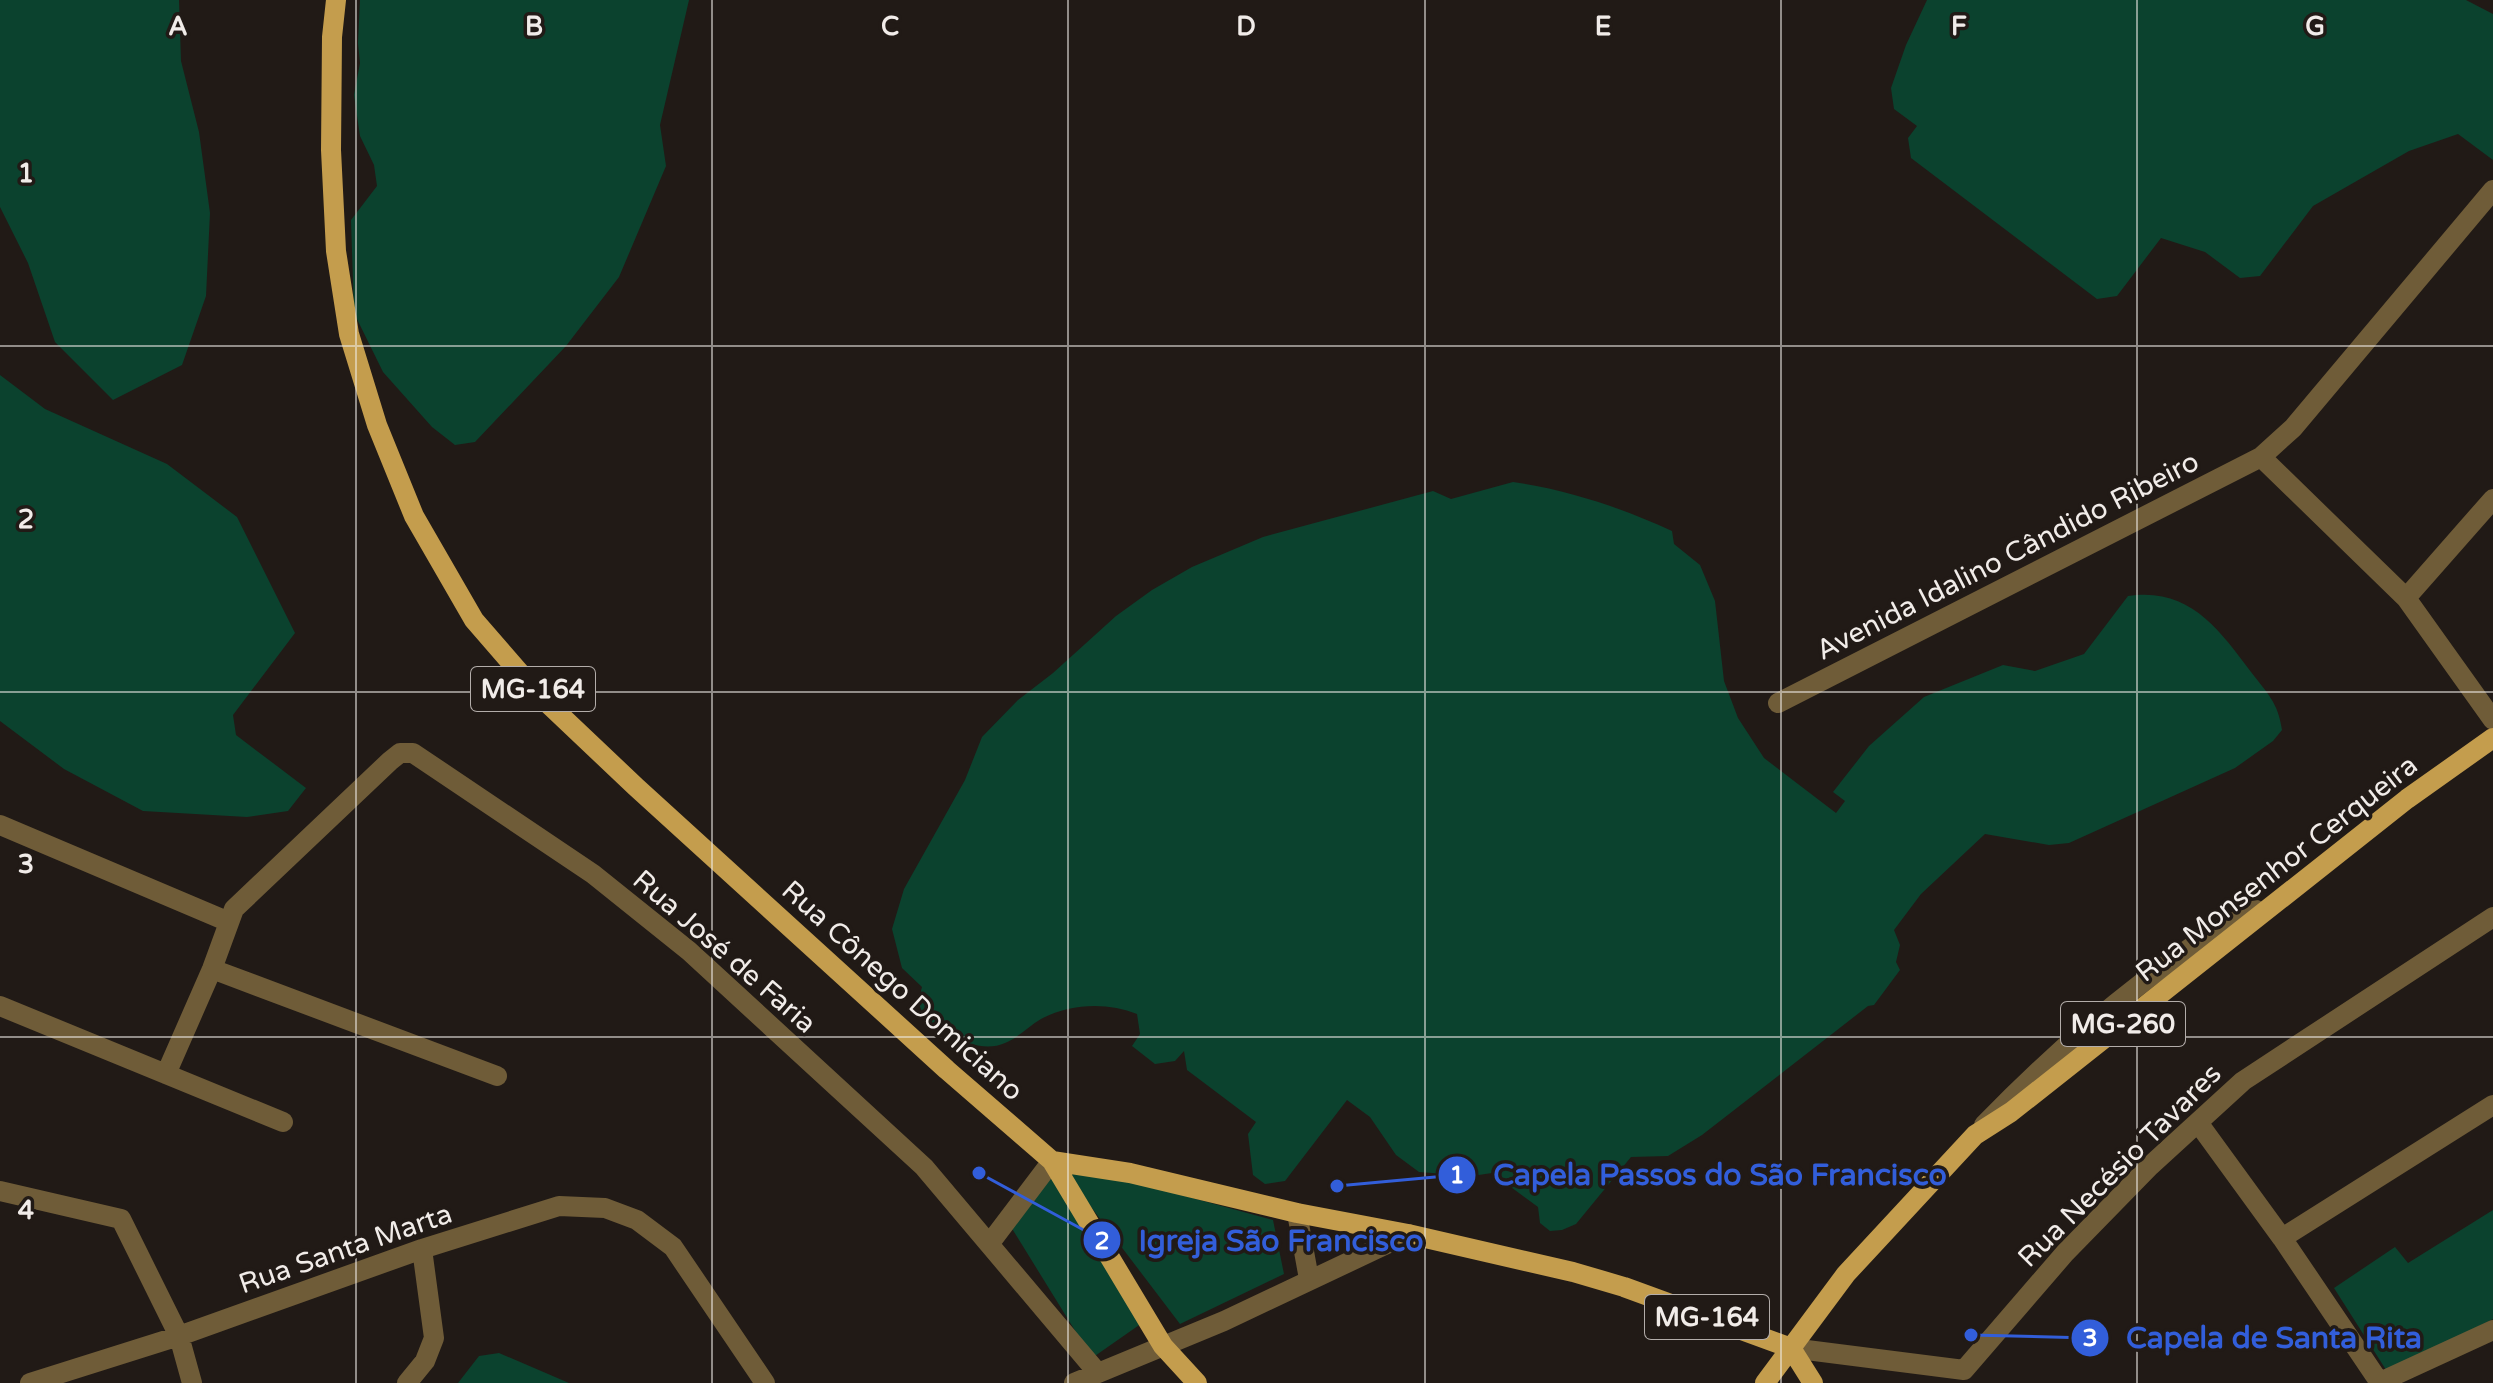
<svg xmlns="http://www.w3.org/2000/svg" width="2493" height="1383" font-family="'Varela Round',sans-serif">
<rect width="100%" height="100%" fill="#211a16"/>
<!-- green -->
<path fill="#0b422e" d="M 0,0 L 179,0 L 181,61 L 199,132 L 210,213 L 206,296 L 182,365 L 113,400 L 55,342 L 28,263 L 0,207 Z
M 360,0 L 689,0 L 660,125 L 666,166 L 619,277 L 566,346 L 475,442 L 455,445 L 432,427 L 383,372 L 354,313 L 351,220 L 377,186 L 374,165 L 360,136 L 354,95 L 360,63 L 358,43 Z
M 1927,0 L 2466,0 L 2493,14 L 2493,160 L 2458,134 L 2409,151 L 2313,206 L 2260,276 L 2240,278 L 2205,252 L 2161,238 L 2117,296 L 2097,299 L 1911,158 L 1908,138 L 1917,126 L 1894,109 L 1891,88 L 1906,45 Z
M 0,375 L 45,409 L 167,464 L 237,517 L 295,633 L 233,715 L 236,735 L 306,788 L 288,811 L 247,817 L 143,811 L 64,769 L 0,721 Z
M 1513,482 C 1569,490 1622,508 1672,531 L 1674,544 L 1700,565 L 1715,601 L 1724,681 L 1738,718 L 1764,758 L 1836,813 L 1845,801 L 1833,792 L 1869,746 L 1924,697 L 2003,665 L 2035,671 L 2084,654 L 2128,596 C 2189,587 2218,628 2251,672 C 2267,693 2278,702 2282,730 L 2273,741 L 2235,768 L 2069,843 L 2049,845 L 1985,834 L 1921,894 L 1894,930 L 1900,945 L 1896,962 L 1900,970 L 1874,1005 L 1868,1006 L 1702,1135 L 1668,1156 L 1631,1157 L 1576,1224 L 1562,1230 L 1550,1231 L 1540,1223 L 1538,1207 L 1492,1173 L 1472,1176 L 1419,1172 L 1396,1155 L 1370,1117 L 1347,1100 L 1285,1181 L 1265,1184 L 1253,1175 L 1248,1134 L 1256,1122 L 1187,1070 L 1184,1051 L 1175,1061 L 1155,1064 L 1132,1046 L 1140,1034 L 1137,1014 C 1108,1002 1070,1003 1041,1019 C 1029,1026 1018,1038 1005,1043 C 981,1054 944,1037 926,1018 C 923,1014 920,1007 918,1002 L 922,987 L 902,968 L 892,929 L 904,889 L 965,780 L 982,737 L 1018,700 L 1053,673 L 1116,616 L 1152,590 L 1192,567 L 1263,537 L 1433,491 L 1451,499 Z
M 1090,1170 L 1273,1220 L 1284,1274 L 1180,1324 L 1066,1174 Z
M 1054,1171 L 1145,1321 L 1092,1358 L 1011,1227 Z
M 2493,1210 L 2493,1319 L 2388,1373 L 2334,1288 L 2395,1247 L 2408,1263 Z
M 499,1353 L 569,1383 L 458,1383 L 479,1356 Z"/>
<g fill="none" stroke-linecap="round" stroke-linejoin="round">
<!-- street -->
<path stroke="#6f5c38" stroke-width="20" d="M 2261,457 L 2406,598 L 2493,720
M 2406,598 L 2493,499
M 1778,703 L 2261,457 L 2293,428 L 2493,190
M 0,825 L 229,922
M 212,969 L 497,1076
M 0,1006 L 283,1122
M 166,1074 L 212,969 L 234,909 L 390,761 L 400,753 L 413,753 L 593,874 L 689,951 L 924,1167 L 1097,1372
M 2199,1124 L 2282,1238 L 2380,1383
M 1984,1125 C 2047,1060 2118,997 2193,946 C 2213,933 2235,922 2256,910
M 0,1191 L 121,1219 L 179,1336 L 192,1383
M 1297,1213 L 1309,1279
M 2282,1238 L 2493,1105
M 990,1243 L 1052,1161
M 1791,1348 L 1964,1370
M 1964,1370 L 2065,1253 L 2150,1166 L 2243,1081 L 2493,917
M 2380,1382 L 2493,1330
M 30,1383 L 179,1336 L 422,1249 L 559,1206 L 605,1208 L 637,1220 L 673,1247 L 765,1383
M 407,1383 L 425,1361 L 434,1338 L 422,1249
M 1074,1383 L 1224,1321 L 1408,1234"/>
<!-- primary -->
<path stroke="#c49d4d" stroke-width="20" d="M 336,0 L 332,37 L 331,150 L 336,251 L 349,334 L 377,425 L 414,516 L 474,620 L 540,696 L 636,787 L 947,1070 L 1052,1161 L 1130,1173 L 1297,1213 L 1408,1234 L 1573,1272 L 1624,1287 L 1791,1348
M 1052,1161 L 1163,1346 L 1197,1383
M 1791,1348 L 1813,1383
M 1765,1383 L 1846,1274 L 1975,1135 L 2011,1112 L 2407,799 L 2493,738"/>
</g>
<!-- grid -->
<path fill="none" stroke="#f1ece9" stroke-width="2" stroke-opacity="0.55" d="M 356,0 L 356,1383M 712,0 L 712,1383M 1068,0 L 1068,1383M 1425,0 L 1425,1383M 1781,0 L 1781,1383M 2137,0 L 2137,1383M 0,346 L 2493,346M 0,692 L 2493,692M 0,1037 L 2493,1037"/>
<g text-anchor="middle" stroke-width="7" stroke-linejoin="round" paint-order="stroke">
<!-- shield labels -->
<g fill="#211a16" stroke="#b3adaa" stroke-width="2">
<rect x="471" y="667" width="124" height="44" rx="6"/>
<rect x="2061" y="1002" width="124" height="44" rx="6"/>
<rect x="1645" y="1295" width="124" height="44" rx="6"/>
</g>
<g font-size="26" font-weight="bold" fill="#f1ece9">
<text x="533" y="698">MG-164</text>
<text x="2123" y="1033">MG-260</text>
<text x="1707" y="1326">MG-164</text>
</g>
<!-- street labels -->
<g font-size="28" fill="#f1ece9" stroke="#211a16">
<text transform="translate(2007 555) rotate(-27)" y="10">Avenida Idalino Cândido Ribeiro</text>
<text transform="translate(2276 868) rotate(-38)" y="10">Rua Monsenhor Cerqueira</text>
<text transform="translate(725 951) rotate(41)" y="10">Rua José de Faria</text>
<text transform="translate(903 990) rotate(42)" y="10">Rua Cônego Domiciano</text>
<text transform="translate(2119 1165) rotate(-45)" y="10">Rua Necésio Tavares</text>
<text transform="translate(345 1248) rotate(-19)" y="10">Rua Santa Marta</text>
</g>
</g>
<g font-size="26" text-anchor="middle" font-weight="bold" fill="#f1ece9" stroke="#211a16" stroke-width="7" stroke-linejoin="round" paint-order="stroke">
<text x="178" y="35">A</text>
<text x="534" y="35">B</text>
<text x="890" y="35">C</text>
<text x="1246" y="35">D</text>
<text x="1603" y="35">E</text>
<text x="1959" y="35">F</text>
<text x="2315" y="35">G</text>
<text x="26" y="182">1</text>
<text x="26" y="528">2</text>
<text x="26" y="873">3</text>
<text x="26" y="1219">4</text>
</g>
<!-- callouts -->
<path fill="none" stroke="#325eda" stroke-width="3" d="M1337 1186L1457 1175M979 1173L1102 1240M1971 1335L2090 1338"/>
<g fill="#325eda" stroke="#211a16" stroke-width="3">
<circle cx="1337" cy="1186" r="8"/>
<circle cx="979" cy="1173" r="8"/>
<circle cx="1971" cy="1335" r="8"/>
<circle cx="1457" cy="1175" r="20"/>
<circle cx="1102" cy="1240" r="20"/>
<circle cx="2090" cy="1338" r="20"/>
</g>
<g font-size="24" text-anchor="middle" font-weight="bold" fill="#fff">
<text x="1457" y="1183">1</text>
<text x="1102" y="1249">2</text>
<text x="2090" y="1346">3</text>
</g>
<g font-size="30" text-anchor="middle" font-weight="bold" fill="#325eda" stroke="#211a16" stroke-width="7" stroke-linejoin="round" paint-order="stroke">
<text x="1720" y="1185">Capela Passos do São Francisco</text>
<text x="1281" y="1251">Igreja São Francisco</text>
<text x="2274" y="1348">Capela de Santa Rita</text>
</g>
</svg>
